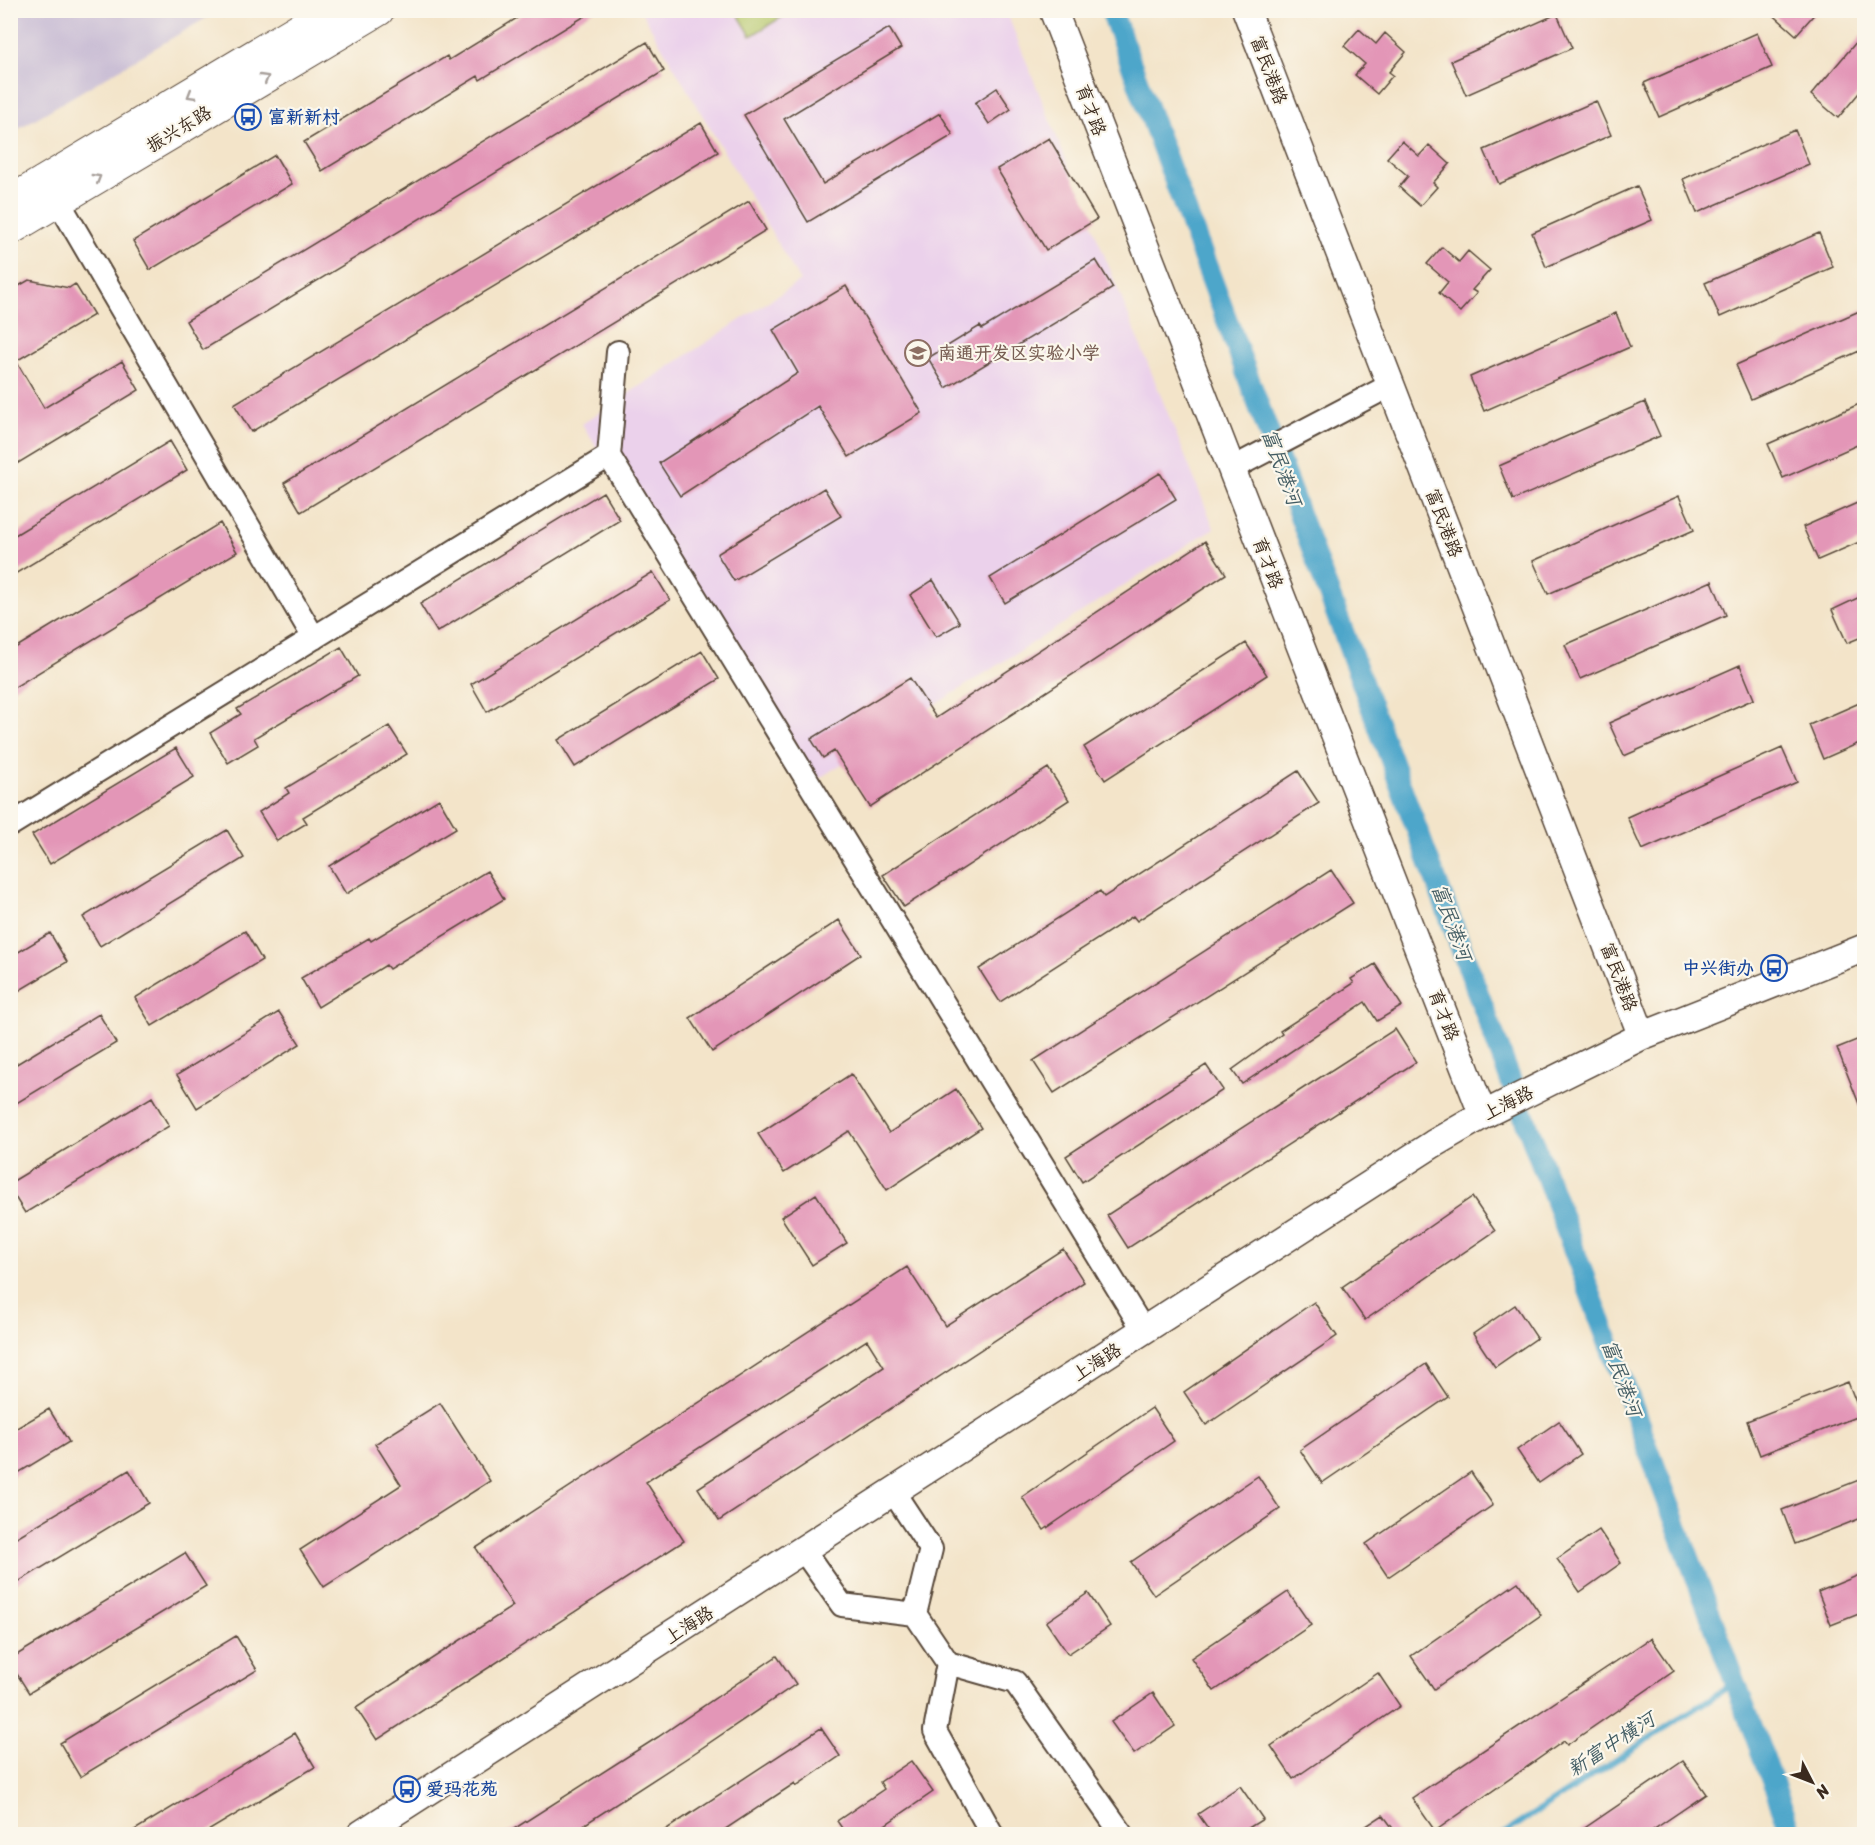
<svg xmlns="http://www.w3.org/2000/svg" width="1875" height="1845" font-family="Sriracha,'LXGW WenKai TC',sans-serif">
<rect width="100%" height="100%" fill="#fbf7ec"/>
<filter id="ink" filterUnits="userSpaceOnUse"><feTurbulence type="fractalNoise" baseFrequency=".0167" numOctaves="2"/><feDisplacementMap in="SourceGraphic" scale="12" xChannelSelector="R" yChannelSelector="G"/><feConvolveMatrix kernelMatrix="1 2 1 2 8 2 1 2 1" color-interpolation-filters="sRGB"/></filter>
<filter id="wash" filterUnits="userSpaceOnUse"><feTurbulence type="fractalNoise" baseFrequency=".008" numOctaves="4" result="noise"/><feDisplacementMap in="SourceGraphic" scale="24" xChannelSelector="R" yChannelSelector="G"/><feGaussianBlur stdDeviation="1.35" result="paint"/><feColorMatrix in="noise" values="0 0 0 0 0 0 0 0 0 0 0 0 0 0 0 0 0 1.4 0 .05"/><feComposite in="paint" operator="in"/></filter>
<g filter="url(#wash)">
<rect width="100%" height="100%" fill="#f3e4c9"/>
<!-- built -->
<path fill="#ebd1eb" d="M 641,11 L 1006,11 L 1214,528 L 807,786 L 582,424 L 800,281 Z"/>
<!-- industrial -->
<path fill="#cbbfd5" d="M 11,10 L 218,10 L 218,11 L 11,133 Z"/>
<!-- green -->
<path fill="#b5c76a" stroke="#787844" stroke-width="1.5" d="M 736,11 L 792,11 L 751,36 Z"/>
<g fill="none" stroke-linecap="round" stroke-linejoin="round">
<!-- stream -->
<path stroke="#4da6ca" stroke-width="6" d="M 1503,1834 L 1737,1681"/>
<!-- canal -->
<path stroke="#4da6ca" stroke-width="22" d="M 1111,10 L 1792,1834"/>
</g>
<g id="blocks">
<!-- building -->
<path fill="#e396b7" d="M 530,10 L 595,10 L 480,80 L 478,76 L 322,171 L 304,142 L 447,56 L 449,60 Z
M 1768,10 L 1818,10 L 1796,35 Z
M 1557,14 L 1572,48 L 1466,95 L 1451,61 Z
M 889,28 L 901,48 L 784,119 L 823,184 L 940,113 L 953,135 L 808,222 L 744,115 Z
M 1359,29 L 1376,44 L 1385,33 L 1406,52 L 1389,72 L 1393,75 L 1377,94 L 1355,75 L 1365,64 L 1344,46 Z
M 1757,33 L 1772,67 L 1659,117 L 1644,83 Z
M 1864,33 L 1864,87 L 1838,118 L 1811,95 Z
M 647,42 L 664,71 L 203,350 L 186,321 Z
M 997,88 L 1011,109 L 989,124 L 975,103 Z
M 1596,101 L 1611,135 L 1499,184 L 1484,150 Z
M 701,123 L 718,152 L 251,432 L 234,404 Z
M 1795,130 L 1809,164 L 1697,213 L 1683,179 Z
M 1049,138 L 1097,219 L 1046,250 L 997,169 Z
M 1402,141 L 1419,156 L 1429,145 L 1450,164 L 1433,183 L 1437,187 L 1420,206 L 1399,187 L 1408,176 L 1387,158 Z
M 275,155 L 292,184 L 150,270 L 133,241 Z
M 1637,186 L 1652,220 L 1546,267 L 1532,233 Z
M 749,201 L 766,230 L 301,512 L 284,483 Z
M 1819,233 L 1833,267 L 1720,317 L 1705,283 Z
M 1442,247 L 1459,262 L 1468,251 L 1490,270 L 1472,290 L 1477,293 L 1460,312 L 1439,293 L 1448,282 L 1427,264 Z
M 1096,260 L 1113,288 L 946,388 L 928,358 L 980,326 L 982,329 Z
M 29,280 L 69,288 L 75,284 L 94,315 L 16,361 L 44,408 L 122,361 L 139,390 L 10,468 L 10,291 Z
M 846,286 L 922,413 L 849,457 L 818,406 L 680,496 L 659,463 L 798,373 L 773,330 Z
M 1864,309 L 1864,349 L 1751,399 L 1736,365 Z
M 1616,313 L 1630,347 L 1484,411 L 1470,377 Z
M 1645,402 L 1660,436 L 1513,500 L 1499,466 Z
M 1864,402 L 1864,442 L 1783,478 L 1768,444 Z
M 170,441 L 187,470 L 10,577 L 10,538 Z
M 1160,473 L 1176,499 L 1005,603 L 990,578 Z
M 824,488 L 841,516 L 734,581 L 717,554 Z
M 603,492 L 620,520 L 437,632 L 420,604 Z
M 1679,496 L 1694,530 L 1548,594 L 1533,561 Z
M 1864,500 L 1864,540 L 1818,560 L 1803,527 Z
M 220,523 L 237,552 L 10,690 L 10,651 Z
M 1205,541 L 1226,574 L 870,807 L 834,751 L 823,758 L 811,739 L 910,678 L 936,718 Z
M 653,572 L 670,600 L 487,712 L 471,684 Z
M 933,580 L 960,623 L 936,637 L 910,595 Z
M 1712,581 L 1726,615 L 1580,679 L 1565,645 Z
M 1864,595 L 1864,636 L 1847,643 L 1832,610 Z
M 1246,643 L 1267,675 L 1105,780 L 1084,747 Z
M 341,647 L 358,676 L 254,738 L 258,745 L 228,763 L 210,733 L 241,714 L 237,709 Z
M 702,651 L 719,679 L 575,767 L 558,740 Z
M 1740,665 L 1754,699 L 1624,756 L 1609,723 Z
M 1864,701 L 1864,741 L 1823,759 L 1809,725 Z
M 389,726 L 407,754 L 303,817 L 307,823 L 277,841 L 259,812 L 289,793 L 286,788 Z
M 176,748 L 194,777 L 50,864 L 32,835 Z
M 1782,748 L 1797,782 L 1642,850 L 1627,817 Z
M 1048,768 L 1069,800 L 904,907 L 883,875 Z
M 1298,771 L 1319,803 L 1137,921 L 1133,916 L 1000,1002 L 979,969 L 1100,891 L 1104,897 Z
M 439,799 L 456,828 L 346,894 L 329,866 Z
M 227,830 L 244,858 L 100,946 L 83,917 Z
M 1331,870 L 1353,903 L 1054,1093 L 1033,1061 Z
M 487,871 L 504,899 L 389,969 L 386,965 L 318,1007 L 301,978 L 369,938 L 371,941 Z
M 839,920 L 861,954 L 712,1052 L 690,1018 Z
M 245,931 L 262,960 L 152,1026 L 135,998 Z
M 50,933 L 67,962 L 10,996 L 10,957 Z
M 1375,964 L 1402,1006 L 1377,1021 L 1365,1002 L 1242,1084 L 1232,1070 L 1282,1034 L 1280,1031 L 1354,983 L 1351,979 Z
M 279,1012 L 300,1044 L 197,1108 L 177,1075 Z
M 99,1014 L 116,1043 L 10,1107 L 10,1068 Z
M 1395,1029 L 1416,1062 L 1128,1248 L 1107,1215 Z
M 1864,1037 L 1864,1114 L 1863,1114 L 1837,1048 Z
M 1206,1065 L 1223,1090 L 1082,1182 L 1066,1156 Z
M 851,1074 L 889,1133 L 956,1089 L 981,1128 L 887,1190 L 849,1131 L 784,1173 L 758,1134 Z
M 152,1097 L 169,1126 L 25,1213 L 10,1189 L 10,1183 Z
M 816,1194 L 847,1243 L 812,1265 L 781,1217 Z
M 1472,1197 L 1495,1231 L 1365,1320 L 1342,1287 Z
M 1063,1249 L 1084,1282 L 719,1521 L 698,1488 L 884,1367 L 867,1340 L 646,1482 L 684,1541 L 377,1740 L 356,1708 L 513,1606 L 476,1548 L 907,1267 L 945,1326 Z
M 1314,1302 L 1337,1336 L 1206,1425 L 1184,1392 Z
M 1515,1305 L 1537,1338 L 1495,1367 L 1473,1334 Z
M 1426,1364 L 1448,1397 L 1322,1483 L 1300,1450 Z
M 1848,1382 L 1861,1415 L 1760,1455 L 1747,1421 Z
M 440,1403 L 490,1481 L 324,1587 L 300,1550 L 401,1485 L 375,1444 Z
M 1152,1408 L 1174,1441 L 1044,1530 L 1022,1497 Z
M 49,1409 L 69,1442 L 10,1478 L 10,1432 Z
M 1559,1421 L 1581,1454 L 1539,1483 L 1517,1450 Z
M 129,1470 L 149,1503 L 10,1587 L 10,1541 Z
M 1471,1472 L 1493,1505 L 1388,1577 L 1366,1544 Z
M 1258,1476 L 1280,1509 L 1154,1595 L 1131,1562 Z
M 1864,1478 L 1864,1517 L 1795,1544 L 1782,1510 Z
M 1599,1530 L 1621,1563 L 1580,1592 L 1557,1559 Z
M 185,1553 L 206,1586 L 29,1693 L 10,1663 L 10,1659 Z
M 1864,1573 L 1864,1612 L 1831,1625 L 1818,1592 Z
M 1518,1582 L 1541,1615 L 1434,1689 L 1411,1656 Z
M 1288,1592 L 1311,1625 L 1214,1691 L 1191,1658 Z
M 1088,1593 L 1110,1626 L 1068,1654 L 1046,1622 Z
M 236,1636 L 257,1670 L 80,1777 L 60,1743 Z
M 1651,1638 L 1674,1671 L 1567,1745 L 1564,1741 L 1435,1831 L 1412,1798 Z
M 777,1656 L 796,1684 L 690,1756 L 570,1834 L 506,1834 L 658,1737 Z
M 1378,1673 L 1400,1706 L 1293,1779 L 1271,1746 Z
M 1153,1693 L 1175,1726 L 1134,1754 L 1111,1722 Z
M 821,1728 L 840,1756 L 796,1786 L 795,1783 L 718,1834 L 659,1834 Z
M 295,1733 L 315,1767 L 203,1834 L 128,1834 Z
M 911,1761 L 933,1792 L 885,1825 L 892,1834 L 846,1834 L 837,1821 L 884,1789 L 880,1782 Z
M 1683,1761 L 1706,1794 L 1647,1834 L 1576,1834 Z
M 1240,1786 L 1263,1819 L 1239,1834 L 1212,1834 L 1198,1814 Z
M 1383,1815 L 1397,1834 L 1354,1834 Z"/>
</g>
</g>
<g filter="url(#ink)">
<use href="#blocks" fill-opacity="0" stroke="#574638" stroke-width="1.5"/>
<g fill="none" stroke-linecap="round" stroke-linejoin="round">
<defs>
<path id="minor" d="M 50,187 L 314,638
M 618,352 L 609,456 L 1144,1331
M 1231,469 L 1391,385
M 10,825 L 609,456
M 804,1551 L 842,1605 L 915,1614 L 931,1549 L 894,1493
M 915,1614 L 948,1663
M 992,1834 L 935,1731 L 948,1663 L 1015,1682 L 1122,1834"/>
<path id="tertiary" d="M 1053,10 L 1483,1115
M 1246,10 L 1642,1036
M 361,1834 L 1433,1144 L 1483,1115 L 1642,1036 L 1864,948"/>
<path id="secondary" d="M 10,202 L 331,10
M 10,229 L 378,10"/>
</defs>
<!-- minor casing -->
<use href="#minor" stroke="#574638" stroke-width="26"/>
<!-- tertiary casing -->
<use href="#tertiary" stroke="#574638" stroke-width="30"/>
<!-- secondary casing -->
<use href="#secondary" stroke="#574638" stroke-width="34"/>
<!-- minor -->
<use href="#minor" stroke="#fff" stroke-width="22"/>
<!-- tertiary -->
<use href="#tertiary" stroke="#fff" stroke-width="27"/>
<!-- secondary -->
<use href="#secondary" stroke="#fff" stroke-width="32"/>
</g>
<!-- one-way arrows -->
<defs><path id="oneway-chevron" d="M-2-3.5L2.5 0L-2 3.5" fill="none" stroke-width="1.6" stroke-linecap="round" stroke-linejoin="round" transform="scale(1.5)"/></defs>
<g stroke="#a79f9a">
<use href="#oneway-chevron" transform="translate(265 78) rotate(-31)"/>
<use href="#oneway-chevron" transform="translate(191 95) rotate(149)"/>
<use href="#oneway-chevron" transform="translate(97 178) rotate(-31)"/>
</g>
</g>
<!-- icons -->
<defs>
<symbol id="bus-ring" viewBox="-11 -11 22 22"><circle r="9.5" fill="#fbf7ec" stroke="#1a4fb4" stroke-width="1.5"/><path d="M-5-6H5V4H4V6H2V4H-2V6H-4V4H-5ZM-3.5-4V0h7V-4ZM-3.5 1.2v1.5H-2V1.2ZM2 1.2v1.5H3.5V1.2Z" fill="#1a4fb4"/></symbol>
<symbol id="school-ring" viewBox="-11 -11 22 22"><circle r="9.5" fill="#fbf7ec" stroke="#8d6e63" stroke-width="1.5"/><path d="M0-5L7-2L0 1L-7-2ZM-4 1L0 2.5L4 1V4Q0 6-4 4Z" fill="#8d6e63"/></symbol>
</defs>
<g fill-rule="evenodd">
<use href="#bus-ring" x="233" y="102" width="30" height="30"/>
<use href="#school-ring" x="903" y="338" width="30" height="30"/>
<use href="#bus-ring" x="1759" y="953" width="30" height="30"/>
<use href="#bus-ring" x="392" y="1774" width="30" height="30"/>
</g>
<g text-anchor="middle" stroke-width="4.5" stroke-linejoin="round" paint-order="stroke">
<!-- street labels -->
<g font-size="18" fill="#3b2a1e" stroke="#fbf7ec">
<text transform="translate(1269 70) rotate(69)" y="6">富民港路</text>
<text transform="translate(1091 110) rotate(69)" y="6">育才路</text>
<text transform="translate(179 129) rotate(-31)" y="6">振兴东路</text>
<text transform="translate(1444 523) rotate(69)" y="6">富民港路</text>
<text transform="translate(1268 563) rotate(69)" y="6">育才路</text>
<text transform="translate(1619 977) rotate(69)" y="6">富民港路</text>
<text transform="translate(1444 1015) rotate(69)" y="6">育才路</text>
<text transform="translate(1508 1103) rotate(-27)" y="6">上海路</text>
<text transform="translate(1097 1362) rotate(-33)" y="6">上海路</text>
<text transform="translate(689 1625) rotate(-33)" y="6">上海路</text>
</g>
<!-- transit labels -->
<g font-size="18" font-weight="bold" fill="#164399" stroke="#fbf7ec" text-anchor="start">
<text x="268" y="123">富新新村</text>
<text x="1754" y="974" text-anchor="end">中兴街办</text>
<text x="426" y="1795">爱玛花苑</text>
</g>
<!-- education labels -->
<g font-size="18" font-weight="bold" fill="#785e54" stroke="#fbf7ec" text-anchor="start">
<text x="938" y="359">南通开发区实验小学</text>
</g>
<!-- water labels -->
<g font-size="20" font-style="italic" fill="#425c63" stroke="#fbf7ec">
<text transform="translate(1282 467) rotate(70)" y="7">富民港河</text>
<text transform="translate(1452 922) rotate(70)" y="7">富民港河</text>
<text transform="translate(1622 1378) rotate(70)" y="7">富民港河</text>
<text transform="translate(1611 1744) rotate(-33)" y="7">新富中横河</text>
</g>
</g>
<!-- margin -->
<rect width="1875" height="1845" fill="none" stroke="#fbf7ec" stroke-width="36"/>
<!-- north arrow -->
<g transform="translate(1812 1782) rotate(132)" stroke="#fbf7ec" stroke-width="4.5" paint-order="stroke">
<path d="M0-4.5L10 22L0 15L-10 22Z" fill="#3b2a1e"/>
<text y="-9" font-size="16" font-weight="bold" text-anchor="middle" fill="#3b2a1e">N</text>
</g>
</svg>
